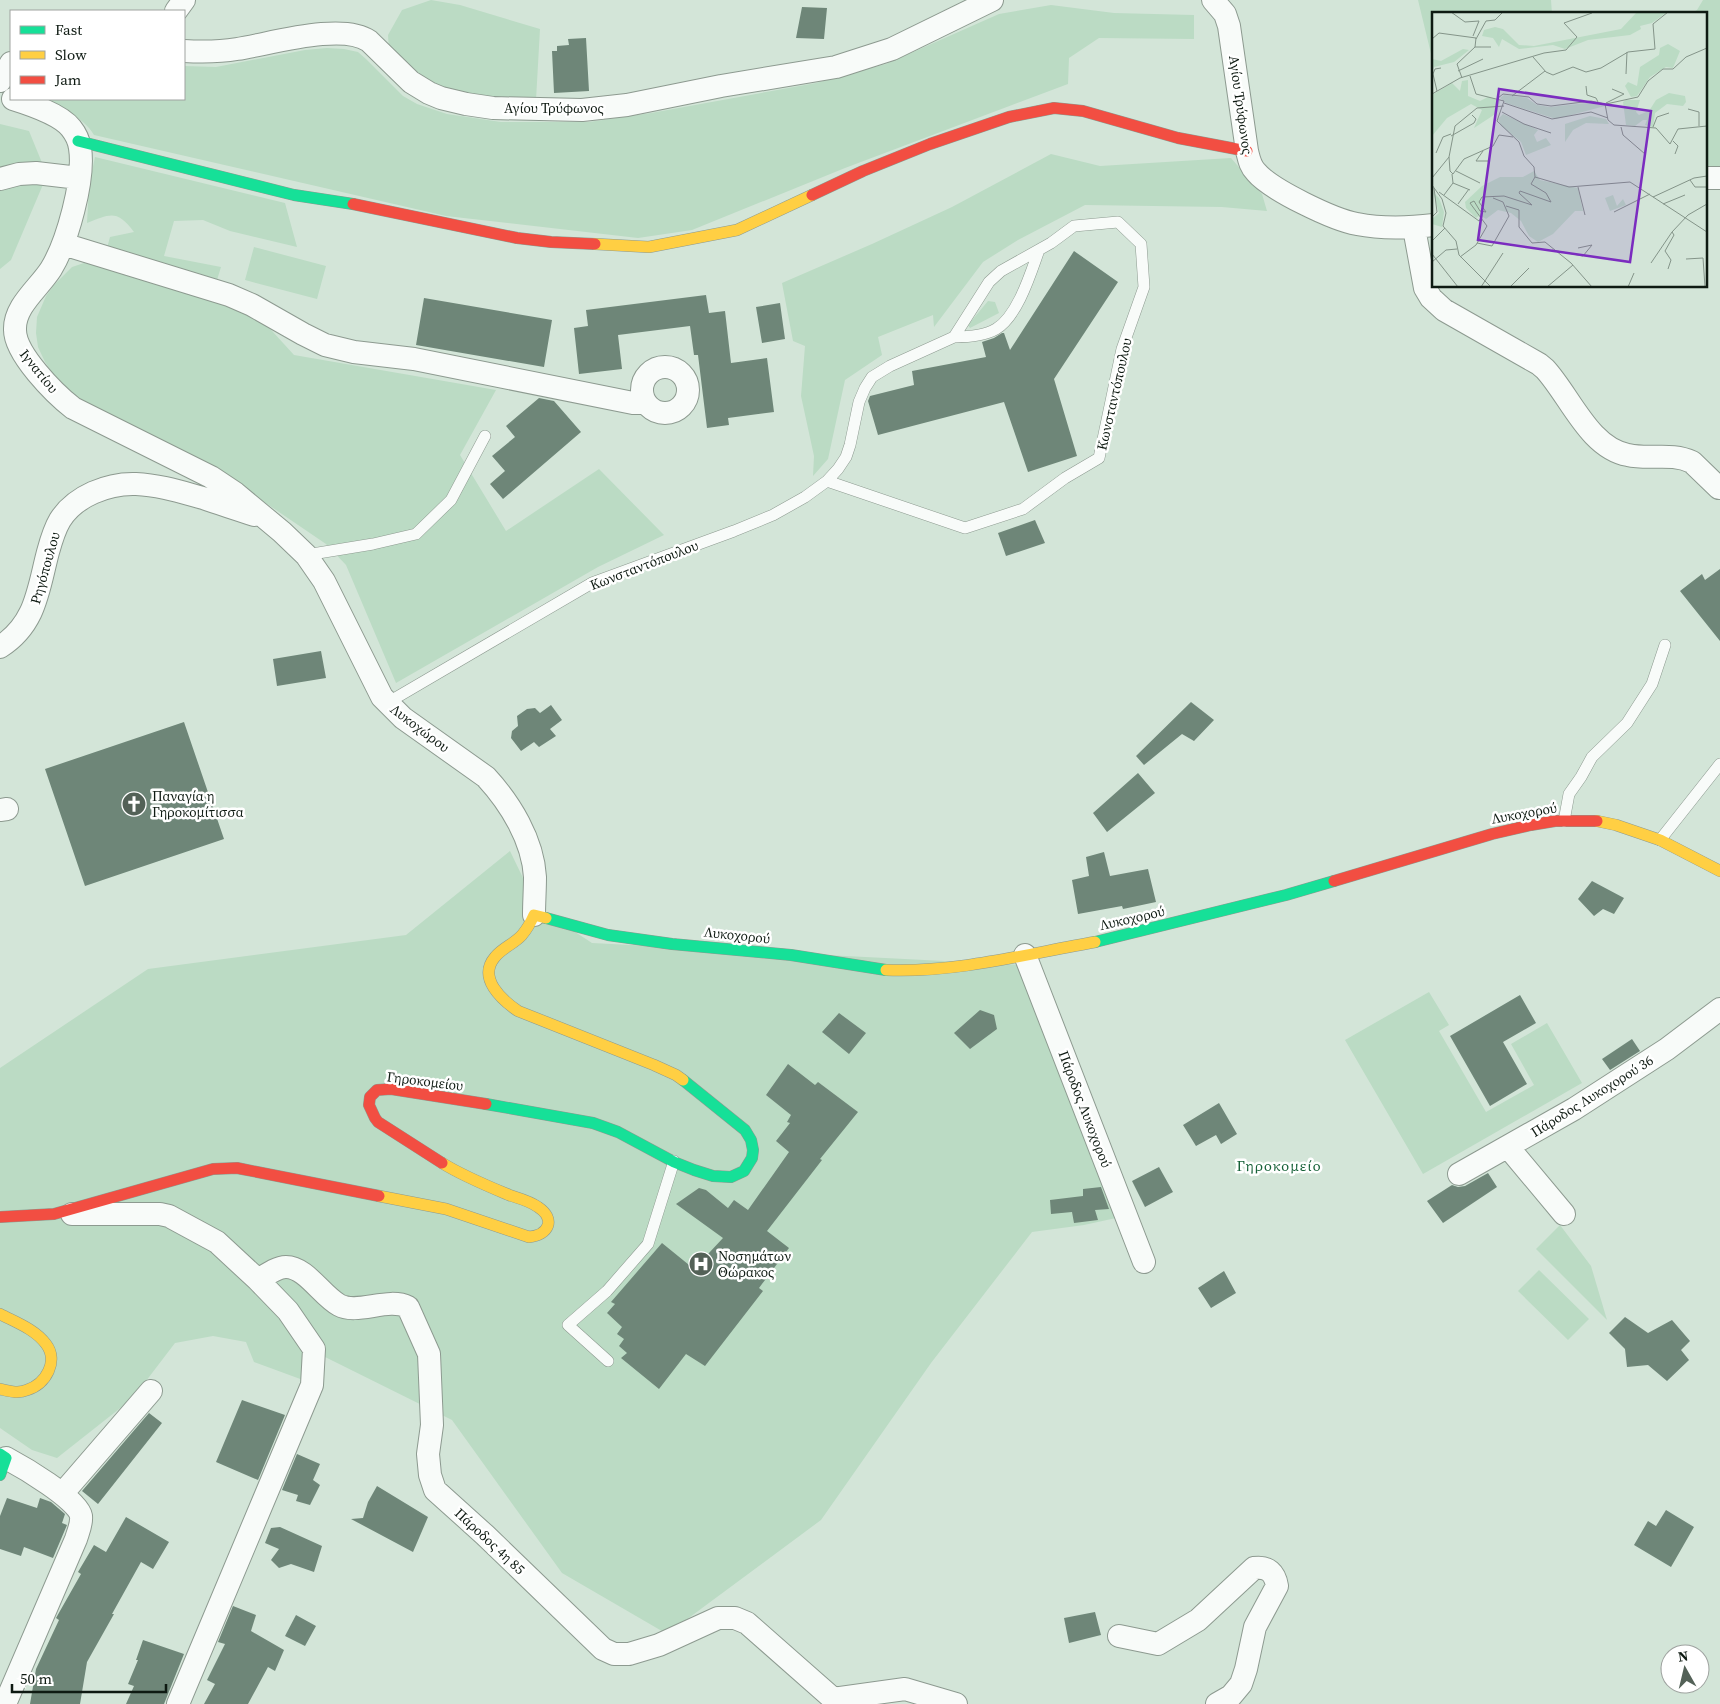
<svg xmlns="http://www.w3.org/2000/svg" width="1720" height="1704" font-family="'Source Serif 4',serif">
<rect width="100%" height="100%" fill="#d3e5d8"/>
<!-- green -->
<path fill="#bbdbc4" d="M 431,0 L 460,5 L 540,29 L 536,100 L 451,95 L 419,80 L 389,50 L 388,35 L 402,10 Z
M 1418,0 L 1551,0 L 1552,14 L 1434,14 L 1434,66 Z
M 1703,0 L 1720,0 L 1720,172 L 1706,172 L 1706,14 L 1690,14 L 1697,10 Z
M 1051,5 L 1114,13 L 1194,15 L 1194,39 L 1099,38 L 1069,58 L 1068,84 L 845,168 L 692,230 L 638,238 L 446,216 L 94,135 C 83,116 60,108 41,99 L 184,99 L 184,66 L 216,67 L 305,50 L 327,48 L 344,49 L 358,52 L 366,59 L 403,96 L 417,104 L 447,114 L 501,122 L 589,122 L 651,113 L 816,83 L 886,64 L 999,14 Z
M 0,124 L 29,131 L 47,175 L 11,260 L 0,269 Z
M 1051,154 L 1100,166 L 1231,158 L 1262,194 L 1267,211 L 1222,207 L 1085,205 L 1018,240 L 983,262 L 934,327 L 933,315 L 878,337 L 882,355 L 845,380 L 828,459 L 813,476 L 814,456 L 801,396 L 805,346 L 793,341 L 782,283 L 872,244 L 952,207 Z
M 95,157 L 285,203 L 297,247 L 230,231 L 203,220 L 174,221 L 164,256 L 221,267 L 217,280 L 107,248 L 110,237 L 134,232 C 117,209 110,214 87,223 L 89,185 Z
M 254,247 L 326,266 L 317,299 L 245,280 Z
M 84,263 L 108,268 L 209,297 L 263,321 L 294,355 L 496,390 L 460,455 L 506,531 L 599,469 L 664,535 L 598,567 L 396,683 L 346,565 L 326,544 L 251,493 L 98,415 L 57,380 L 45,362 L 38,347 L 36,333 L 37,317 L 46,296 L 54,285 L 72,267 Z
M 988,301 L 995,302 L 999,313 L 970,328 L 968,325 Z
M 510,851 L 537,907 L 592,943 L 1024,965 L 1116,1218 L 1084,1225 L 1032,1232 L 931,1363 L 821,1520 L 667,1634 L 562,1573 L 452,1420 L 319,1354 L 303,1380 L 254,1362 L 246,1342 L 213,1336 L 175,1343 L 133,1398 L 57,1458 L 32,1450 L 0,1428 L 0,1068 L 148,969 L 406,935 Z
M 1429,992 L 1449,1025 L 1439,1031 L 1486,1112 L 1534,1085 L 1511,1044 L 1547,1023 L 1582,1083 L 1423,1174 L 1345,1040 Z
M 1560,1225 L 1591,1266 L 1607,1320 L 1536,1249 Z
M 1539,1270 L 1589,1319 L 1568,1340 L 1518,1291 Z"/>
<!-- building -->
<path fill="#6e8678" d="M 802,7 L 827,8 L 824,39 L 796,38 Z
M 586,38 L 589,91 L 554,93 L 552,51 L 557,51 L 557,46 L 569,45 L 568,39 Z
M 1074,251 L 1118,282 L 1054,379 L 1077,456 L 1028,472 L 1004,402 L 878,435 L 868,401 L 870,396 L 914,385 L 912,371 L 986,357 L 982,342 L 994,338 L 1002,333 L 1004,333 L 1010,350 Z
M 706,295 L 709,313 L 725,311 L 731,363 L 767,358 L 774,412 L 728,418 L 729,425 L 707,428 L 698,355 L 694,355 L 690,326 L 618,335 L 622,369 L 579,374 L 574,328 L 588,326 L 586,310 Z
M 424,298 L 552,320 L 544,367 L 416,345 Z
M 780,303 L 785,339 L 762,343 L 756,307 Z
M 539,398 L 554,401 L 581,432 L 503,499 L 490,484 L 505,471 L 492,456 L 515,437 L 506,426 Z
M 1035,520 L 1045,543 L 1006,556 L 998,533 Z
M 1720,569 L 1720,641 L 1680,591 L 1702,574 L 1705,580 Z
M 321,651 L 326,678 L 277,686 L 273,659 Z
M 1191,702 L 1214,720 L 1194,741 L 1182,734 L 1144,765 L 1136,756 Z
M 551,705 L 562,720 L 550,729 L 556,736 L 539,747 L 534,742 L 521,751 L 511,738 L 512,731 L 518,726 L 517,716 L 527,709 L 535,708 L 540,713 Z
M 184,722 L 224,839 L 85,886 L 45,769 Z
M 1138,773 L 1155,793 L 1107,832 L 1093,813 Z
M 1104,852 L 1110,876 L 1148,869 L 1156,902 L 1123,909 L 1122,906 L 1078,914 L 1072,880 L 1089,876 L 1086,857 Z
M 1592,881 L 1624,898 L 1614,914 L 1603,909 L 1594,916 L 1578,899 Z
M 1520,995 L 1536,1023 L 1503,1042 L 1527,1084 L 1490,1106 L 1450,1036 Z
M 980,1010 L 994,1015 L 997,1029 L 970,1049 L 954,1033 Z
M 839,1013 L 866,1033 L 849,1054 L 822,1032 Z
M 1632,1039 L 1640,1051 L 1610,1070 L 1602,1059 Z
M 788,1064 L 815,1085 L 818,1082 L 858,1112 L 820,1159 L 822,1160 L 767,1231 L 789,1248 L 759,1288 L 763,1291 L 705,1366 L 686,1354 L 659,1389 L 621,1358 L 627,1353 L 619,1346 L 624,1339 L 617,1334 L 622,1327 L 607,1313 L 615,1304 L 611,1302 L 662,1243 L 694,1269 L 723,1238 L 676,1204 L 699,1188 L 706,1190 L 728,1208 L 734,1200 L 748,1210 L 789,1152 L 776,1141 L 790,1123 L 787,1122 L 791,1115 L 766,1095 Z
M 1219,1103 L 1237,1134 L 1221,1144 L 1216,1135 L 1196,1146 L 1183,1125 Z
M 1159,1167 L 1173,1192 L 1145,1207 L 1132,1181 Z
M 1488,1173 L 1497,1187 L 1443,1223 L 1427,1201 L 1452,1185 L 1458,1187 L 1465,1186 Z
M 1101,1187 L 1109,1209 L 1095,1210 L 1098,1220 L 1074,1223 L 1072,1212 L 1051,1214 L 1050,1200 L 1083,1196 L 1083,1189 Z
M 1224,1271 L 1236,1293 L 1211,1308 L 1198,1288 Z
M 1625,1317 L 1648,1333 L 1672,1320 L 1690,1341 L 1681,1350 L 1689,1360 L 1667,1381 L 1648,1365 L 1627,1367 L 1625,1349 L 1609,1333 Z
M 242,1400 L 285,1415 L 258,1480 L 216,1462 Z
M 149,1413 L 162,1423 L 98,1504 L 82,1491 Z
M 297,1454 L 320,1464 L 313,1480 L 320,1485 L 310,1505 L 296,1501 L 298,1495 L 282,1490 Z
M 377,1486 L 428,1517 L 413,1552 L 351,1519 L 363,1518 L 368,1502 Z
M 7,1498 L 37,1508 L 40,1498 L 51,1502 L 65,1514 L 62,1523 L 67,1525 L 53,1558 L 24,1547 L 21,1556 L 0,1549 L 0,1516 Z
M 1666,1510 L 1694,1527 L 1671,1567 L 1634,1545 L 1648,1521 L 1656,1526 Z
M 126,1517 L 169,1542 L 153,1569 L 141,1562 L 112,1614 L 114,1614 L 87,1662 L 80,1704 L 30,1704 L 36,1669 L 59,1620 L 56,1618 L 81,1574 L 78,1572 L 94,1545 L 106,1552 Z
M 280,1527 L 322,1546 L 314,1572 L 291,1564 L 279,1568 L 271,1560 L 279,1549 L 265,1543 L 271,1528 Z
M 233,1606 L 256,1615 L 251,1631 L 284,1650 L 275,1671 L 268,1667 L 248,1704 L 204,1704 L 215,1684 L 207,1680 L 225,1644 L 218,1642 Z
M 1095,1612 L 1101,1635 L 1069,1643 L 1064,1618 Z
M 296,1615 L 316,1626 L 305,1646 L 285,1636 Z
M 143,1640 L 184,1654 L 164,1704 L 126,1704 L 134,1686 L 128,1684 L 138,1660 L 136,1660 Z"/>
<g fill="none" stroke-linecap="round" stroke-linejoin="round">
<defs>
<path id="lane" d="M 954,337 C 968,337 984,336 996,329 C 1018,316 1031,272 1039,250
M 306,555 L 373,544 L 416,534 L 451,500 L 485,436
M 387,703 L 592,583 L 734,531 L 773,515 L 805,497 L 827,481 L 838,469 L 846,457 L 850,445 L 859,402 L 865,388 L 872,377 L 890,366 L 954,337 L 989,282 L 1001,271 L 1051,243 L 1074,226 L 1118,222 L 1141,244 L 1144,287 L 1122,349 L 1099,458 L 1065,478 L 1023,509 L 965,528 L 827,481
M 1564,821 L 1569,794 L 1581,777 L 1592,757 L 1627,723 L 1652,684 L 1665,645
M 1660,840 L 1720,764
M 608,1361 L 568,1325 L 607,1291 L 648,1244 L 674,1161"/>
<path id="street" d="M 1213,0 L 1225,14 L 1229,26 L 1247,151 C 1249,159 1250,166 1256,172 C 1271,190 1334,220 1357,224 C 1382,229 1409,228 1434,225
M 176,11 L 184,0
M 184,51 C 202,52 219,52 237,49 C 270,44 342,22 369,41 L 411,82 L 429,93 L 441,98 L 466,104 L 493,108 L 582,110 L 627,105 L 721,86 L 836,67 L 892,49 L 992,0
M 0,81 L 11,63
M 13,99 C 29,104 60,114 71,128 C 75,133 79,141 80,148 C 85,179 67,243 51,269 C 39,288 14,306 15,330 C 15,354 55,394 73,408 L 211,477 L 235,493 L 282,532 L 306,555 L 324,581 L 382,697 L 403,718 L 486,777 C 510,803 533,840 535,877 C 535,889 534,903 534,915
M 1706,178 L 1720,178
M 0,179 L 19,174 L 36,173 L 79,178
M 1414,228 L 1425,288 L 1431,298 L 1444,310 L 1539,364 L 1545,369 C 1570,396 1589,448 1628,455 C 1650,460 1671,452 1692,462 L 1719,488
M 63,244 L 229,295 L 252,305 L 303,334 L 325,345 L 354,352 L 414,359 L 633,403 L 646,403
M642 390a23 23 0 1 1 46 0a23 23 0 1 1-46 0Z
M 0,647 C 36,624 38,590 48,552 C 51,541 54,530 60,520 C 75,496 108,483 136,484 C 159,485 181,492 203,498 C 220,504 237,509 254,515
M 0,810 L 7,809
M 1025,955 L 1144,1262
M 1508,1147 L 1564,1214
M 1459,1174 L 1574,1109 L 1667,1049 L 1720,1009
M 72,1214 L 160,1214 L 169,1216 L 217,1242 L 258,1280 L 288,1311 L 314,1349 L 312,1385 L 178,1704
M 258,1280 C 266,1275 277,1267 286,1267 C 306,1267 322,1296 339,1305 C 357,1315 388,1297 408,1307 L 429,1354 L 432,1425 L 428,1454 L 430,1475 L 435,1490 L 485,1535 L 603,1649 L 614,1654 L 629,1654 L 659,1645 L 718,1618 L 735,1618 L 747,1623 L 839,1704
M 62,1494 L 151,1391
M 1119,1636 L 1158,1644 L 1198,1620 L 1254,1568 C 1268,1566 1275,1573 1277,1586 L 1255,1627 L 1246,1669 L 1241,1684 L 1231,1696 L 1217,1704
M 833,1699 L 905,1689 L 956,1704
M 5,1704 L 76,1539 C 78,1532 82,1524 81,1516 C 78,1499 21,1466 6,1458"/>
<path id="fast" d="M 78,141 L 294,195 L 353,204
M 546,918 L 608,935 L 672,944 L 791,955 L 886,970
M 1095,942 L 1286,895 L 1334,881
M 486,1104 L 593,1123 L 618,1132 L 674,1162 L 694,1170 L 713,1176 L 731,1177 L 744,1171 L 752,1158 L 753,1150 L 751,1140 L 745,1130 L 683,1080
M 0,1454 L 6,1458 L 0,1475"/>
<path id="slow" d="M 595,244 L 649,247 L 737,230 L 812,195
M 1597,821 L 1616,825 L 1660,840 L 1720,871
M 546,918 L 534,915 C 531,922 527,929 522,935 C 514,944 502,948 495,957 C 477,978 502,1000 518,1011 L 654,1065 L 676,1075 L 683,1080
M 886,970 C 956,973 1026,954 1095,942
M 379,1196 L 446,1209 L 529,1237 C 549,1235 556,1219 538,1207 C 530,1201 518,1198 509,1195 C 485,1185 463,1176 442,1163
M 0,1314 C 15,1322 35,1329 46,1344 C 59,1361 46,1384 27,1390 C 18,1394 9,1391 0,1389"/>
<path id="jam" d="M 812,195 L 863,171 L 930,144 L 1009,117 L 1054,108 L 1083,111 L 1178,138 L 1247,151
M 353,204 L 517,238 L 551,242 L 595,244
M 1334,881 L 1492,834 L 1531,825 L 1555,821 L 1597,821
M 442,1163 L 378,1122 L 375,1118 L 369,1105 L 370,1097 L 377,1090 L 391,1089 L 486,1104
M 0,1217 L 54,1214 L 213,1169 L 237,1168 L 379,1196"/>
</defs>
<!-- lane casing -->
<use href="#lane" stroke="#8d9a90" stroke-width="12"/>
<!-- street casing -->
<use href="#street" stroke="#8d9a90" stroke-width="24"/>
<!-- fast casing -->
<use href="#fast" stroke="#8d9a90" stroke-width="12"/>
<!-- slow casing -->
<use href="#slow" stroke="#8d9a90" stroke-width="12"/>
<!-- jam casing -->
<use href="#jam" stroke="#8d9a90" stroke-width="12"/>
<!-- lane -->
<use href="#lane" stroke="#f8fbf9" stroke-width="11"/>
<!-- street -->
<use href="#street" stroke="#f8fbf9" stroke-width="22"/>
<!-- fast -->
<use href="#fast" stroke="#16e098" stroke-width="11"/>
<!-- slow -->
<use href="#slow" stroke="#ffcf43" stroke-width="11"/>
<!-- jam -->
<use href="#jam" stroke="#f24e42" stroke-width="11"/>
</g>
<!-- icons -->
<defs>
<symbol id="church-disc" viewBox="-11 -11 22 22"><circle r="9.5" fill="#536157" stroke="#fff"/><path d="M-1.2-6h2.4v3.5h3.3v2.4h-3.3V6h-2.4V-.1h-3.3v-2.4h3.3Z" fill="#fff"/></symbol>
<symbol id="hospital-disc" viewBox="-11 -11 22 22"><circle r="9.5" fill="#536157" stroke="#fff"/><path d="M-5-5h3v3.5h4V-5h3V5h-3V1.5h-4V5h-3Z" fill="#fff"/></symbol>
</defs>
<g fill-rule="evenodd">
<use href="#church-disc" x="120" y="790" width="28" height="28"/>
<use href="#hospital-disc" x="687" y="1250" width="28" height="28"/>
</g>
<g text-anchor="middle" stroke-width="5" stroke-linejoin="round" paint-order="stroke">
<!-- street labels -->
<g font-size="14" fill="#0e1a12" stroke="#fff">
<text transform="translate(1241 105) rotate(82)" y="5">Αγίου Τρύφωνος</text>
<text x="554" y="113">Αγίου Τρύφωνος</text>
<text transform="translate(39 371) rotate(51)" y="5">Ιγνατίου</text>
<text transform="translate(1114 394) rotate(-77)" y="5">Κωνσταντόπουλου</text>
<text transform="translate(644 565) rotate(-21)" y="5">Κωνσταντόπουλου</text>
<text transform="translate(45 568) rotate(-74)" y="5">Ρηγόπουλου</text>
<text transform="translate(420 728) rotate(37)" y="5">Λυκοχώρου</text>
<text transform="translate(1524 813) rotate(-10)" y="5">Λυκοχορού</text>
<text transform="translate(1132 918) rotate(-13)" y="5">Λυκοχορού</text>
<text transform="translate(737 935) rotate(6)" y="5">Λυκοχορού</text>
<text transform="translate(425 1081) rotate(7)" y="5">Γηροκομείου</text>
<text transform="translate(1592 1096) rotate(-32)" y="5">Πάροδος Λυκοχορού 36</text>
<text transform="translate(1085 1109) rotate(69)" y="5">Πάροδος Λυκοχορού</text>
<text transform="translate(490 1541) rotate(43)" y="5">Πάροδος 4η 85</text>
</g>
<!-- poi labels -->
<g font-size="14" fill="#0e1a12" stroke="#fff" text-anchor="start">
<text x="152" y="801">Παναγία η<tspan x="152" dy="16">Γηροκομίτισσα</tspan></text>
<text x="718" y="1261">Νοσημάτων<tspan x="718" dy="16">Θώρακος</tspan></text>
</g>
<!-- neighbourhood labels -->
<g font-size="15" letter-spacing="1" fill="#156137" stroke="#fff">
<text x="1279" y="1171">Γηροκομείο</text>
</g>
</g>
<!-- overview -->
<g transform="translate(1432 12)">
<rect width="275" height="275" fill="#d3e5d8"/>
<path d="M 205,0 L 235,0 L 220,11 L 208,14 L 209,17 L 198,23 L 156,28 L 133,37 L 121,33 L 87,37 L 70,27 L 67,35 L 61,26 L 50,24 L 52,18 L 63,15 L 71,17 L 87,33 L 102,34 L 189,17 ZM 236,32 L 248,39 L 241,56 L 234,55 L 218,65 L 205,84 L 199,85 L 193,74 L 196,70 L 205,74 L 208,55 L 227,43 L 228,36 ZM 31,37 L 37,38 L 22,50 L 2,55 L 0,60 L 0,47 L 9,49 ZM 36,68 L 36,84 L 48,89 L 56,85 L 68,89 L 65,101 L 42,116 L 50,98 L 39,92 L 15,106 L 0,124 L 0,83 L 20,71 L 28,79 L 30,69 ZM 237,81 L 253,84 L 254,90 L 251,94 L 235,92 L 223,101 L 221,115 L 213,113 L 215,108 L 211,108 L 203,114 L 194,113 L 191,90 L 194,88 L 208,88 L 204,100 L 207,103 L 217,99 L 224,88 ZM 72,83 L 95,86 L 105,93 L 118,95 L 155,91 L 173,94 L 124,107 L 74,91 L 68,86 ZM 71,102 L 106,118 L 102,123 L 105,130 L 114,126 L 119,133 L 94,143 L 89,130 L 69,114 L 66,107 ZM 158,104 L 174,107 L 177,112 L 154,111 L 141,118 L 133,130 L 133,112 ZM 102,159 L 108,168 L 146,176 L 151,199 L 143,199 L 121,222 L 106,230 L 97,224 L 89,209 L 79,201 L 66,198 L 54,207 L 48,203 L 44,206 L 34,196 L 33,190 L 50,174 L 68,165 L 91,165 ZM 1,180 L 7,186 L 12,200 L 10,215 L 0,212 L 0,207 L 7,201 ZM 181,183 L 185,194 L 191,187 L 194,193 L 178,199 L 173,186 Z" fill="#bbdbc4"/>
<path fill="none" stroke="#849489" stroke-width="1" d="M 19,0 L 33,10 L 47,9 L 41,24M 0,27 L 7,21 L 44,26 L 43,35 L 25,52 L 30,66M 44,27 L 54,9 L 63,8 L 71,0M 43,35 L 59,35M 101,45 L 114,60 L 121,63 L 141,55 L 154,60 L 169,56 L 196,40 L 223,37 L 221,12 L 236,0M 26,59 L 51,47M 194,62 L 195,40M 38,64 L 44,82 L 72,89 L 65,109 L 87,130 L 92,144 L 102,155 L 103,165M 154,74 L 155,83 L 164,86 L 166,90M 5,79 L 1,62 L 3,57 L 9,56M 0,82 L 28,66 L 112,41 L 134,38 L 145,25 L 132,11 L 160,1M 80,84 L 113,59M 66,86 L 71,82 L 97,85 L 105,92 L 119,94 L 159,89 L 173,92 L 176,108 L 182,113 L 224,116 L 238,132 L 246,117 L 275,114M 72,91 L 120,107 L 159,100 L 176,106M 174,91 L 192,82 L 180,77M 174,92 L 206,85 L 216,69 L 231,57 L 241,57 L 254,45 L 275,36M 256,97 L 267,100 L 267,114M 70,100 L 92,112 L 119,121M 189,115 L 191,123 L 213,142M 221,115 L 225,105 L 237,101M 19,124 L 42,111 L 44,107 L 40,103M 241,129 L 246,134 L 243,142M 51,139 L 44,149 L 58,149M 4,141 L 11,125 L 19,122M 17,145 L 18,159 L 21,162 L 32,147 L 61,134 L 67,123 L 81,125M 24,159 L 48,171M 103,165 L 137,175 L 198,170 L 275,220M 0,166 L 17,145 L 23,114 L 45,96 L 72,94M 258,168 L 263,175 L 275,175M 21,171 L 38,178M 0,173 L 10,187 L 14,201 L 11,214 L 24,229 L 27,243 L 59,275M 146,175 L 153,203M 7,180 L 47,209 L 49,206 L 38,191 L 42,189 L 48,199 L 54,200 L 47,190 L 50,185 L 72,184 L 100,193 L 87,181 L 88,179 L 119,190 L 114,181 L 99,172 L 103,165M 12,183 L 21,171 L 20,162M 221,185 L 262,166 L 275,164M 26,192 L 37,177M 231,192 L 253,183M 74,194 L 87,198 L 87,215 L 100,231 L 113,230 L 139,251 L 160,275M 182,200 L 218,182M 0,205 L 5,200 L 2,176M 0,229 L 13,216M 45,231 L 60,234 L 77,204 L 71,190 L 61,186M 120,238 L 151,244 L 160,233 L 146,236M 0,242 L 26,275M 28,245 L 44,233 L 55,214 L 49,206M 254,247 L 271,246 L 273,275M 0,250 L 14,238 L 25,237M 219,251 L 240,220M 236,257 L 239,248 L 233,239 L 242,223 L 240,220 L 256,203 L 275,192M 49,275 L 71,241M 78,275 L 97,256M 115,275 L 141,253M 196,275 L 202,261"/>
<path fill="#7b2cbf" fill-opacity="0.15" stroke="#7b2cbf" stroke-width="2.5" d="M 67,77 L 219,99 L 198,250 L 46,228 Z"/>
<rect width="275" height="275" fill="none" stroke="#0e1a12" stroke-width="2.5"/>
</g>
<!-- legend -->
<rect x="10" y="10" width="175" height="90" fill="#ffffff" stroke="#9fa3a0"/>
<rect x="20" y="26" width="25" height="8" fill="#16e098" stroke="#9fa3a0"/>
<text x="55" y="35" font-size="15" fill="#0e1a12">Fast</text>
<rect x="20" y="51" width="25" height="8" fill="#ffcf43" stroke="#9fa3a0"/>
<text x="55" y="60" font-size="15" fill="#0e1a12">Slow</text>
<rect x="20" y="76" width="25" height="8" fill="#f24e42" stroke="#9fa3a0"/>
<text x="55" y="85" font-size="15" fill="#0e1a12">Jam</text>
<!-- north arrow -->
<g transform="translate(1685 1669) rotate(352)"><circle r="24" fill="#ffffff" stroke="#9fa3a0"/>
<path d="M0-4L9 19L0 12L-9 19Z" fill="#536157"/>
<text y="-8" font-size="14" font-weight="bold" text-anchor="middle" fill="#0e1a12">N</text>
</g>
<!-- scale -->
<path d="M12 1684v8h154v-8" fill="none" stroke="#0e1a12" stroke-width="2.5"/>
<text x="20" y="1684" font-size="15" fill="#0e1a12" stroke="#ffffff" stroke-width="4" paint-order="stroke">50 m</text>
</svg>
